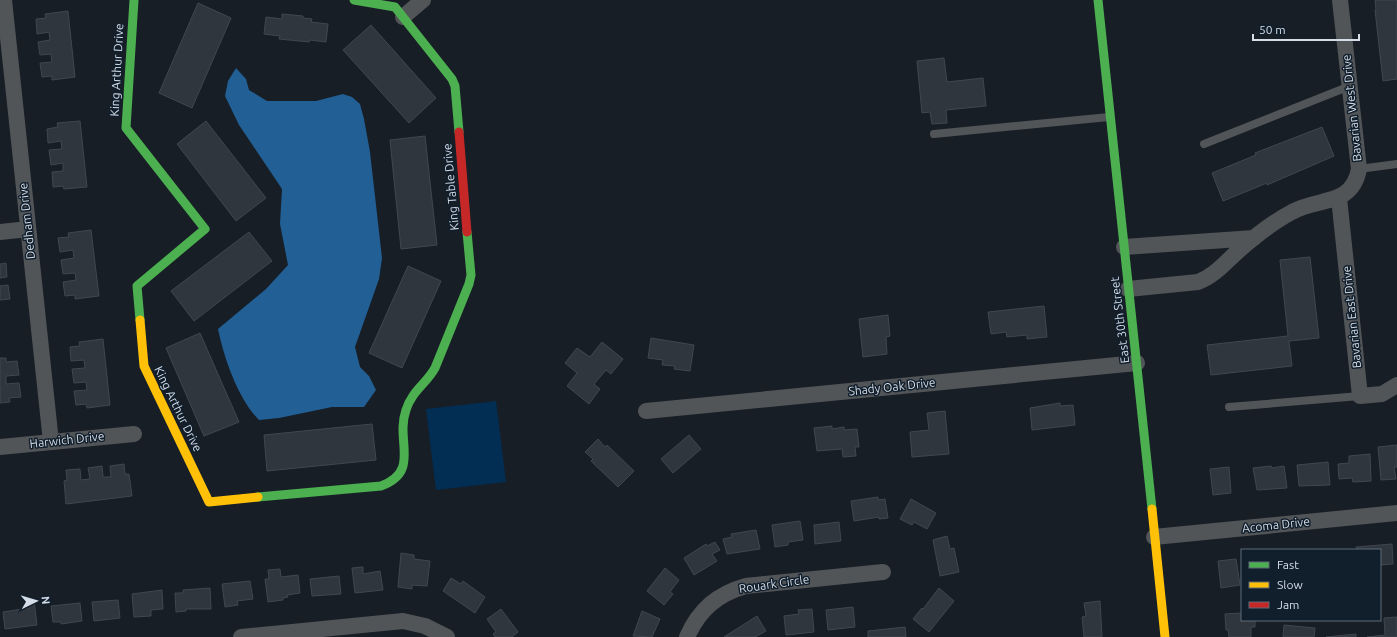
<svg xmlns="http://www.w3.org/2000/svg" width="1397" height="637" font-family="Ubuntu,sans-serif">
<rect width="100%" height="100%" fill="#171e26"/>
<!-- green -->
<path fill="#032e53" d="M 496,401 L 506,482 L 436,490 L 426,409 Z"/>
<!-- water -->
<path fill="#215f95" d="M 236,68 L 246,79 L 249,90 L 267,101 L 316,101 L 343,94 L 352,97 L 360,104 L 364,119 L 370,152 L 382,258 L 379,279 L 355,347 L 360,367 L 369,376 L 376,390 L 364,407 L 332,407 L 279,418 L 259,420 C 238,399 224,358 218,329 L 266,289 L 288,265 L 280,224 L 282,189 L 239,125 L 225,96 L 228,81 Z"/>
<!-- building -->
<path fill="#30363d" stroke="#40474e" d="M 1375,0 L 1397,0 L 1397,79 L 1383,81 L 1375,10 L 1376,10 Z
M 198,3 L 231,18 L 192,108 L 159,93 Z
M 68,11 L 75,77 L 52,80 L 52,76 L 42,77 L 40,63 L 52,62 L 51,54 L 40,55 L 38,42 L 50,40 L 49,32 L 37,34 L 36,19 L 46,18 L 45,14 Z
M 282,14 L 303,16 L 303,18 L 312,19 L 311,22 L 328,24 L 326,42 L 310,40 L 309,42 L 279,39 L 280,36 L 264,34 L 266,17 L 282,19 Z
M 371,25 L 436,98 L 409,123 L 343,50 Z
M 944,58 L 947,82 L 983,78 L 986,106 L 946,110 L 947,123 L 932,124 L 930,112 L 922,113 L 917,61 Z
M 80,121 L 87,187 L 64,189 L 63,186 L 53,187 L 52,172 L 63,171 L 63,163 L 51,165 L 49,150 L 62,149 L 61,141 L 48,143 L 47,129 L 58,127 L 57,123 Z
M 206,121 L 266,198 L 236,221 L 177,144 Z
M 1322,127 L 1334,156 L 1267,185 L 1267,183 L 1223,201 L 1212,173 L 1256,155 L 1255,153 Z
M 425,136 L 437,245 L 401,249 L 390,140 Z
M 91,230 L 99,296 L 75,299 L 75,295 L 65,296 L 63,282 L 76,280 L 75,273 L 63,274 L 61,260 L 74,258 L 73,250 L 60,252 L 58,238 L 69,237 L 68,233 Z
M 249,232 L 272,261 L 194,321 L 171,291 Z
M 1310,257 L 1319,338 L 1289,341 L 1292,366 L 1211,375 L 1207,345 L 1288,336 L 1280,260 Z
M 6,263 L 7,277 L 0,278 L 0,264 Z
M 408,266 L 441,281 L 402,368 L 369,353 Z
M 8,285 L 10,299 L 0,300 L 0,286 Z
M 1044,306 L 1047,337 L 1027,339 L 1027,335 L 1007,337 L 1006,332 L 991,334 L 988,312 Z
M 888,315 L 890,336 L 886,337 L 887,354 L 863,357 L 859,319 Z
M 200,333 L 239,422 L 204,436 L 166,348 Z
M 651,338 L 694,345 L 690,371 L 674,369 L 675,366 L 662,365 L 663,360 L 648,358 Z
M 103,339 L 110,405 L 87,408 L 86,404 L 76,405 L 74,391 L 87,390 L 86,382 L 74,383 L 72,369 L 85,368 L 84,360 L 71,361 L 70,347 L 80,346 L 79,342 Z
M 602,342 L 623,359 L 611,374 L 606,370 L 594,384 L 600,389 L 589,404 L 567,386 L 577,373 L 565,363 L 577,348 L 590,357 Z
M 0,358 L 6,358 L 6,362 L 17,361 L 19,375 L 6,376 L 6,384 L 19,383 L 21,397 L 9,398 L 10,402 L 0,403 Z
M 1060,403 L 1060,406 L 1073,405 L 1075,425 L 1032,430 L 1030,408 Z
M 945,411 L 949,454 L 912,457 L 910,432 L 929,430 L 927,413 Z
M 372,424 L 376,460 L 267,471 L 264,435 Z
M 832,426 L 832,429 L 844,427 L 844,430 L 857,429 L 859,447 L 855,447 L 856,456 L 843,457 L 842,449 L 817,451 L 814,428 Z
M 689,435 L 701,449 L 673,473 L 661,459 Z
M 598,439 L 605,447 L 607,445 L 634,471 L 618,487 L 591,461 L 593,459 L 585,452 Z
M 1397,445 L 1397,467 L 1394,467 L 1396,479 L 1381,480 L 1378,447 Z
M 1370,454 L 1371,481 L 1353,482 L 1352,478 L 1339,479 L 1338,464 L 1349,463 L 1349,456 Z
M 1328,462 L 1330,485 L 1299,486 L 1297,465 Z
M 124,464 L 125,474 L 129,474 L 132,496 L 66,504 L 64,481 L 67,480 L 66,470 L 80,469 L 81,480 L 90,479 L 88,468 L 102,466 L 103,477 L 111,477 L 110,466 Z
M 1271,466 L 1272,468 L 1284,466 L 1287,488 L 1257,490 L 1253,468 Z
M 1229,467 L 1231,493 L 1213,495 L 1210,469 Z
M 878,497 L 878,500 L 885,499 L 888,518 L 879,519 L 879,517 L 854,521 L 851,501 Z
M 911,499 L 936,513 L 927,529 L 914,522 L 912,525 L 900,519 Z
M 800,521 L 803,540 L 788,542 L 788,545 L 775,547 L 772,525 Z
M 839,522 L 841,541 L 815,544 L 814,525 Z
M 756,530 L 760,549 L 727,554 L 723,539 L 732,537 L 731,534 Z
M 947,536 L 950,549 L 954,548 L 959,572 L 940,576 L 933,540 Z
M 715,542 L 720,550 L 712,554 L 717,561 L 694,575 L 684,558 L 706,544 L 707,546 Z
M 1392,544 L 1393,564 L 1380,565 L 1380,550 L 1357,550 L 1356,547 Z
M 401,553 L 414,555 L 414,559 L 430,561 L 427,586 L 412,585 L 412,589 L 398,587 Z
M 1236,559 L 1240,585 L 1221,588 L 1218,561 Z
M 363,567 L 363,574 L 380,571 L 383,590 L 355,593 L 352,568 Z
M 665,568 L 679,580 L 670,592 L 673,594 L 664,605 L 647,591 Z
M 280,569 L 281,577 L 298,575 L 300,593 L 287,595 L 288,597 L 283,598 L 283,600 L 268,602 L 265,579 L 269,579 L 268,570 Z
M 339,576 L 341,594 L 312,596 L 310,579 Z
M 451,578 L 461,584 L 463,581 L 485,597 L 475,613 L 443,591 Z
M 250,581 L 253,599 L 237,601 L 238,605 L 225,607 L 222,584 Z
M 210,588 L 211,609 L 186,609 L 186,611 L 176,612 L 175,593 L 183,593 L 183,590 Z
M 939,588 L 954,601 L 929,632 L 913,619 L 922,608 L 923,609 Z
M 162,590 L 163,609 L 151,610 L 151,616 L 134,617 L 132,594 Z
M 118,600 L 120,618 L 94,621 L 92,602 Z
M 29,601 L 34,601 L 37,625 L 5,629 L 3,612 L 30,608 Z
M 1100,601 L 1102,637 L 1084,637 L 1082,617 L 1086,616 L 1084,603 Z
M 80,603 L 82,621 L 61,624 L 61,622 L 53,622 L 51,606 Z
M 853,607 L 855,627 L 828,630 L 826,610 Z
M 501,609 L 518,632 L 512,637 L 495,637 L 493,634 L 496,632 L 487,619 Z
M 812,609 L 814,632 L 786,635 L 784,616 L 799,614 L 798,610 Z
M 642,611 L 660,619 L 652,637 L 633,636 Z
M 1242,613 L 1242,620 L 1255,620 L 1255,627 L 1251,627 L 1251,637 L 1229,637 L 1228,630 L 1226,630 L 1225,614 Z
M 757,616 L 766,631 L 755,637 L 724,637 Z
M 1397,617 L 1397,637 L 1367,637 L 1385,635 L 1384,618 Z
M 1284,625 L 1315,628 L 1314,637 L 1283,637 Z
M 905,627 L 906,637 L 868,637 L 868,631 Z
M 1356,634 L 1356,637 L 1326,637 Z"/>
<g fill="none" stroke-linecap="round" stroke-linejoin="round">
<!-- lane -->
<path stroke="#525558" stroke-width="8" d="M 934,134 L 1109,117
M 1204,144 L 1350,86
M 1359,169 L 1397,164
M 1229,407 L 1360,396"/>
<!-- street -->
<path stroke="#525558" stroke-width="16" d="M 4,0 L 51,442
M 403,17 L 423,0
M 1339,198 L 1360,396 L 1382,394 L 1397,385
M 0,232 L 28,229
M 1124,247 L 1254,238
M 1128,289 L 1198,282 C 1214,276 1225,263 1237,252 C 1254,237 1271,223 1292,212 C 1318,197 1352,207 1359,169 L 1340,0
M 646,411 L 1137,363
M 0,447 L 134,434
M 1154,537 L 1397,513
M 241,637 L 403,621 L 425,626 L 447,637
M 687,637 C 699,610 717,594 746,586 L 883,572"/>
<!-- fast -->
<path stroke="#4caf50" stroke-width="9" d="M 134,0 L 126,128 L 205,229 L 137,286 L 140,320
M 354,0 L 395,7 L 452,79 L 455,86 L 459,132
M 1098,0 L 1152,509
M 258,497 L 381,486 C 421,471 395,441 406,410 C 412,391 426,384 435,368 L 469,284 L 471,275 L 467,232"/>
<!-- slow -->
<path stroke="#ffc107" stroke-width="9" d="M 140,320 L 144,366 L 209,502 L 258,497
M 1152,509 L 1165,637"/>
<!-- jam -->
<path stroke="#c62828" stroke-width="9" d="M 459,132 L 467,232"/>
</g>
<g text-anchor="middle" stroke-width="3" stroke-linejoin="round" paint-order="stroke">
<!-- street labels -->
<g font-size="12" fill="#d5dee8" stroke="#111e2c">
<text transform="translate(117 70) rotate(-87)" y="4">King Arthur Drive</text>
<text transform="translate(1352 108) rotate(-96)" y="4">Bavarian West Drive</text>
<text transform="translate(451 187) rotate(-95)" y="4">King Table Drive</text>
<text transform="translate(27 221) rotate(-96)" y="4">Dedham Drive</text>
<text transform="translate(1352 317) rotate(-96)" y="4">Bavarian East Drive</text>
<text transform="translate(1120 320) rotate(-97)" y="4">East 30th Street</text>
<text transform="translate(892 387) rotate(-6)" y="4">Shady Oak Drive</text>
<text transform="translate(178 409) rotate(64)" y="4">King Arthur Drive</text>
<text transform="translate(67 440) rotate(-6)" y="4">Harwich Drive</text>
<text transform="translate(1276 525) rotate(-6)" y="4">Acoma Drive</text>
<text transform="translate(774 584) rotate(-8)" y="4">Rouark Circle</text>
</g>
</g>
<!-- legend -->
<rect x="1241" y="549" width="140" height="72" fill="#111e2c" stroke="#5f6b77"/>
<rect x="1249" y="562" width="20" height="6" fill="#4caf50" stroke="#5f6b77"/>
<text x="1277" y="569" font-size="12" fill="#d5dee8">Fast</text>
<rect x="1249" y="582" width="20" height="6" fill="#ffc107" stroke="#5f6b77"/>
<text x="1277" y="589" font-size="12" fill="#d5dee8">Slow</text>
<rect x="1249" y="602" width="20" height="6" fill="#c62828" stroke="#5f6b77"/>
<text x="1277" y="609" font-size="12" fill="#d5dee8">Jam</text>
<!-- north arrow -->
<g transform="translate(36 601) rotate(85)" stroke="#111e2c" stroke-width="3" paint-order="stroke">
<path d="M0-3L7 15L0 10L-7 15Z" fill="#d5dee8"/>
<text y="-6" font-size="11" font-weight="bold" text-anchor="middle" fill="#d5dee8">N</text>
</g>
<!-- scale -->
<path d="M1253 34v6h106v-6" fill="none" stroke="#d5dee8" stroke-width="2"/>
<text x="1259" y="34" font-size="12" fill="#d5dee8" stroke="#111e2c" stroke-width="3" paint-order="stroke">50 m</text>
</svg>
